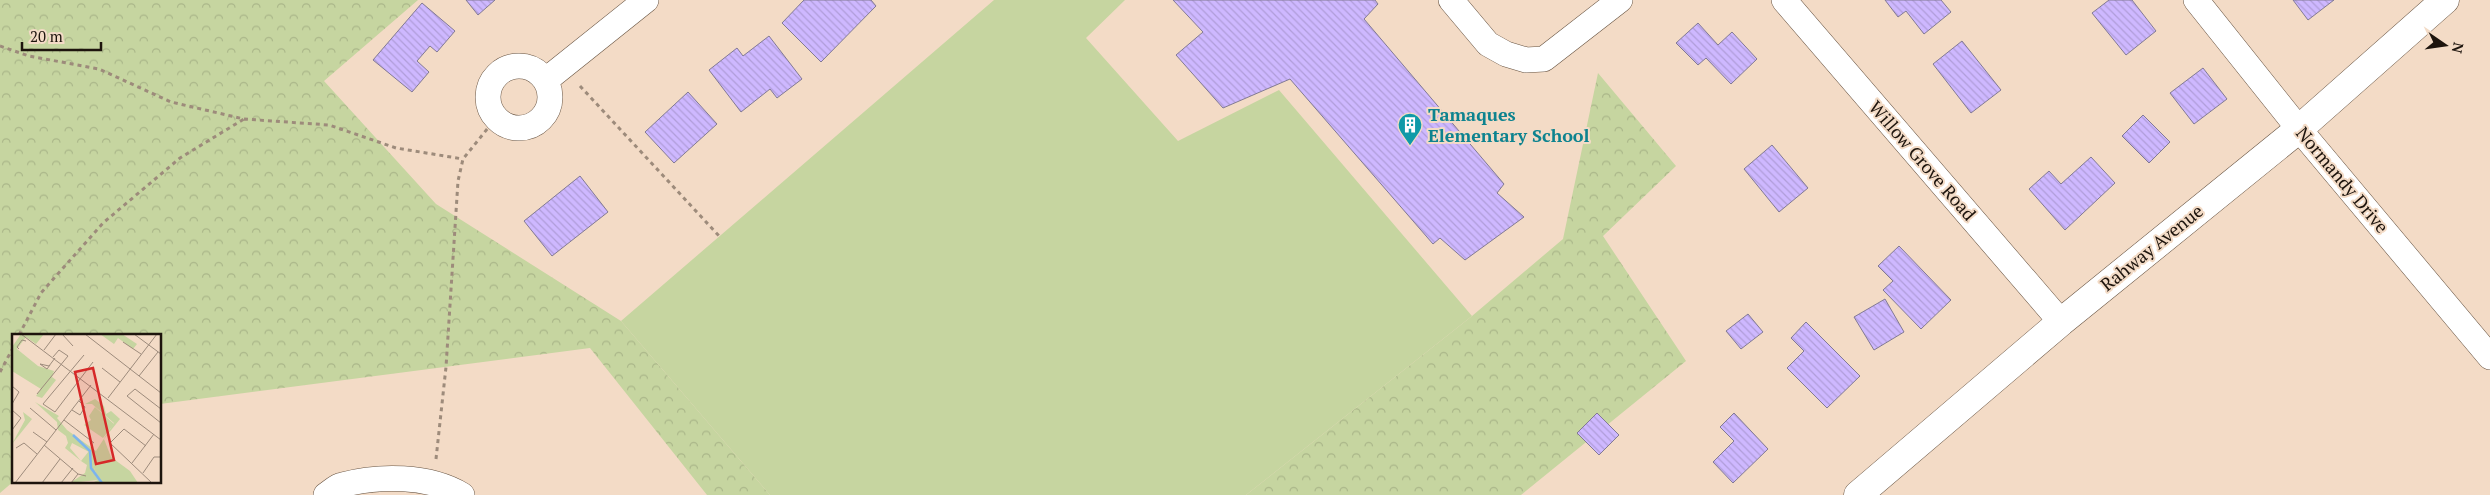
<svg xmlns="http://www.w3.org/2000/svg" width="2490" height="495" font-family="'PT Serif',serif">
<defs>
<pattern id="forest-crowns" width="20" height="18" patternUnits="userSpaceOnUse" patternTransform="scale(1.25)"><rect width="20" height="18" fill="#c6d5a0"/><path d="M2 6a3 3 0 1 1 6 0M12 15a3 3 0 1 1 6 0" fill="none" stroke="#aab689"/></pattern>
<pattern id="building-back-hatch" width="6" height="6" patternUnits="userSpaceOnUse" patternTransform="scale(1.25)"><rect width="6" height="6" fill="#ceb8ff"/><path d="M-1 5l2 2M0 0l6 6M5-1l2 2" fill="none" stroke="#b09dd9"/></pattern>
</defs>
<rect width="100%" height="100%" fill="#f3dbc6"/>
<!-- forest -->
<path fill="url(#forest-crowns)" d="M 0,0 L 418,0 L 324,81 L 436,204 L 621,321 L 770,495 L 707,495 L 590,348 L 160,404 L 160,335 L 14,335 L 14,481 L 0,493 Z
M 1598,73 L 1676,166 L 1603,236 L 1686,361 L 1521,495 L 1246,495 L 1472,316 L 1563,239 Z"/>
<!-- pitch -->
<path fill="#c6d5a0" d="M 994,0 L 1125,0 L 1086,38 L 1178,141 L 1279,90 L 1472,316 L 1246,495 L 770,495 L 621,321 Z"/>
<!-- building -->
<path fill="url(#building-back-hatch)" stroke="#827a93" d="M 466,0 L 495,0 L 478,15 Z
M 804,0 L 871,0 L 876,6 L 821,62 L 782,23 Z
M 1173,0 L 1375,0 L 1378,4 L 1364,19 L 1504,184 L 1497,193 L 1524,217 L 1465,260 L 1440,238 L 1433,244 L 1290,79 L 1223,108 L 1176,55 L 1203,32 Z
M 1885,0 L 1941,0 L 1951,12 L 1924,34 L 1906,11 L 1898,17 Z
M 2109,0 L 2132,0 L 2156,31 L 2126,55 L 2092,13 Z
M 2293,0 L 2334,0 L 2308,20 Z
M 422,3 L 455,31 L 437,52 L 430,46 L 417,61 L 429,72 L 412,92 L 373,60 Z
M 1698,23 L 1718,45 L 1732,32 L 1757,59 L 1731,84 L 1706,58 L 1698,65 L 1676,43 Z
M 769,36 L 802,79 L 777,98 L 770,89 L 741,112 L 709,70 L 737,48 L 743,56 Z
M 1962,41 L 2001,90 L 1971,113 L 1933,64 Z
M 2203,68 L 2227,99 L 2194,124 L 2170,93 Z
M 688,92 L 717,124 L 674,163 L 645,132 Z
M 2143,115 L 2170,142 L 2149,163 L 2122,136 Z
M 1772,145 L 1808,188 L 1779,212 L 1744,169 Z
M 2091,157 L 2115,183 L 2065,230 L 2029,189 L 2049,171 L 2061,184 Z
M 580,176 L 608,212 L 552,256 L 524,221 Z
M 1899,246 L 1951,300 L 1921,329 L 1883,290 L 1893,281 L 1878,266 Z
M 1885,299 L 1904,332 L 1874,350 L 1854,317 Z
M 1748,314 L 1763,332 L 1741,349 L 1726,331 Z
M 1806,322 L 1860,376 L 1827,408 L 1787,368 L 1804,351 L 1791,338 Z
M 1597,413 L 1619,435 L 1599,455 L 1577,433 Z
M 1734,413 L 1768,449 L 1733,483 L 1713,462 L 1734,441 L 1720,427 Z"/>
<g fill="none" stroke-linecap="round" stroke-linejoin="round">
<defs>
<path id="minor" d="M 1451,0 L 1488,44 L 1506,54 L 1526,60 L 1544,59 L 1620,0
M 1784,0 L 2061,322
M 2196,0 L 2299,129 L 2490,357
M488 97a31 31 0 1 1 62 0a31 31 0 1 1-62 0Z
M 546,80 L 646,0
M 326,495 C 331,492 336,486 342,485 C 379,475 429,475 462,495"/>
<path id="tertiary" d="M 1858,495 L 2061,322 L 2299,129 L 2445,0"/>
</defs>
<!-- minor casing -->
<use href="#minor" stroke="#675341" stroke-width="26"/>
<!-- tertiary casing -->
<use href="#tertiary" stroke="#675341" stroke-width="29"/>
<!-- path -->
<path stroke="#9d8b7b" stroke-width="3" stroke-dasharray="4 4" stroke-linecap="butt" d="M 0,46 L 29,56 L 99,69 L 171,102 L 244,119 L 329,125 L 396,148 L 463,159
M 580,86 L 720,237
M 19,335 L 41,293 L 103,223 L 180,158 L 244,119
M 0,372 L 14,346
M 436,459 L 446,367 L 458,181 L 463,159 L 496,118"/>
<!-- minor -->
<use href="#minor" stroke="#fff" stroke-width="25"/>
<!-- tertiary -->
<use href="#tertiary" stroke="#fff" stroke-width="28"/>
</g>
<!-- icons -->
<defs>
<symbol id="building-pin" viewBox="-11 -11 22 30"><path d="M0 17L-7.5 6A9.5 9.5 0 1 1 7.5 6Z" fill="#0f9aa8" stroke="#f3dbc6"/><path d="M-4-6H4V6H1V3H-1V6H-4ZM-2.5-4.3h1.7v1.8h-1.7ZM.8-4.3h1.7v1.8H.8ZM-2.5-1h1.7V.8h-1.7ZM.8-1h1.7V.8H.8Z" fill="#fff"/></symbol>
</defs>
<g fill-rule="evenodd">
<use href="#building-pin" x="1396" y="111" width="28" height="38"/>
</g>
<g text-anchor="middle" stroke-width="4" stroke-linejoin="round" paint-order="stroke">
<!-- culture labels -->
<g font-size="18" font-weight="bold" fill="#0d838f" stroke="#f3dbc6" text-anchor="start">
<text x="1428" y="121">Tamaques<tspan x="1428" dy="21">Elementary School</tspan></text>
</g>
<!-- street labels -->
<g font-size="18" fill="#1d140d" stroke="#f3dbc6">
<text transform="translate(1922 161) rotate(49)" y="6">Willow Grove Road</text>
<text transform="translate(2342 180) rotate(50)" y="6">Normandy Drive</text>
<text transform="translate(2152 248) rotate(-39)" y="6">Rahway Avenue</text>
</g>
</g>
<!-- overview -->
<g transform="translate(12 334)">
<rect width="149" height="149" fill="#f3dbc6"/>
<path d="M 9,0 L 32,0 L 24,10 L 14,3 L 5,15 L 26,32 L 42,37 L 40,43 L 44,46 L 30,64 L 24,62 L 29,55 L 0,37 L 0,13 ZM 77,117 L 86,146 L 58,149 L 73,139 L 75,131 L 69,127 Z" fill="#c6d5a0"/>
<path d="M 88,0 L 110,0 L 125,10 L 121,15 L 106,4 L 102,10 ZM 83,65 L 92,72 L 94,80 L 99,77 L 108,85 L 92,105 L 99,123 L 118,137 L 126,149 L 80,149 L 86,146 L 77,118 L 60,109 L 58,114 L 69,127 L 53,114 L 56,109 L 54,102 L 46,96 L 45,88 L 23,68 L 47,82 L 45,84 L 55,96 L 84,117 L 102,89 L 80,70 L 73,70 ZM 11,78 L 20,85 L 0,110 L 13,86 Z" fill="#c6d5a0"/>
<path d="M 0,17 L 14,26 L 6,38 L 0,37 ZM 16,28 L 34,39 L 26,49 L 7,40 ZM 83,73 L 102,90 L 91,104 L 72,91 L 79,86 L 77,82 Z" fill="#c6d5a0"/>
<path fill="none" stroke="#7cb4ed" stroke-width="2.5" d="M 61,101 L 78,117 L 79,134 L 90,149"/>
<path fill="none" stroke="#9d8b7c" stroke-width="1" d="M 9,0 L 149,106M 50,0 L 61,12M 73,0 L 149,59M 122,0 L 149,20M 111,8 L 129,20M 7,15 L 5,13 L 10,6 L 14,7M 32,16 L 44,0M 72,21 L 31,70 L 43,78 L 81,28M 38,31 L 35,35 L 28,30 L 37,32 L 43,24M 90,34 L 108,48M 127,42 L 146,18M 0,52 L 7,58 L 0,70M 25,60 L 56,22 L 47,16 L 41,23M 96,64 L 145,0M 18,74 L 44,96M 149,75 L 123,55 L 115,62 L 149,89M 0,76 L 9,84 L 0,96M 60,76 L 68,81 L 73,73 L 67,67M 52,86 L 82,109M 21,98 L 35,108M 32,111 L 66,140M 134,112 L 112,95 L 98,109 L 140,149M 4,114 L 12,109 L 25,120M 120,129 L 142,100M 131,139 L 142,123 L 149,123M 3,149 L 79,51M 30,149 L 48,125M 49,149 L 61,134M 59,149 L 66,140 L 74,142"/>
<path fill="#d62828" fill-opacity="0.15" stroke="#d62828" stroke-width="2.5" d="M 81,34 L 102,126 L 84,130 L 63,38 Z"/>
<rect width="149" height="149" fill="none" stroke="#1d140d" stroke-width="2.5"/>
</g>
<!-- north arrow -->
<g transform="translate(2445 45) rotate(103)" stroke="#f3dbc6" stroke-width="4" paint-order="stroke">
<path d="M0-4L9 19L0 12L-9 19Z" fill="#1d140d"/>
<text y="-8" font-size="14" font-weight="bold" text-anchor="middle" fill="#1d140d">N</text>
</g>
<!-- scale -->
<path d="M22 42v8h79v-8" fill="none" stroke="#1d140d" stroke-width="2.5"/>
<text x="30" y="42" font-size="15" fill="#1d140d" stroke="#f3dbc6" stroke-width="4" paint-order="stroke">20 m</text>
</svg>
